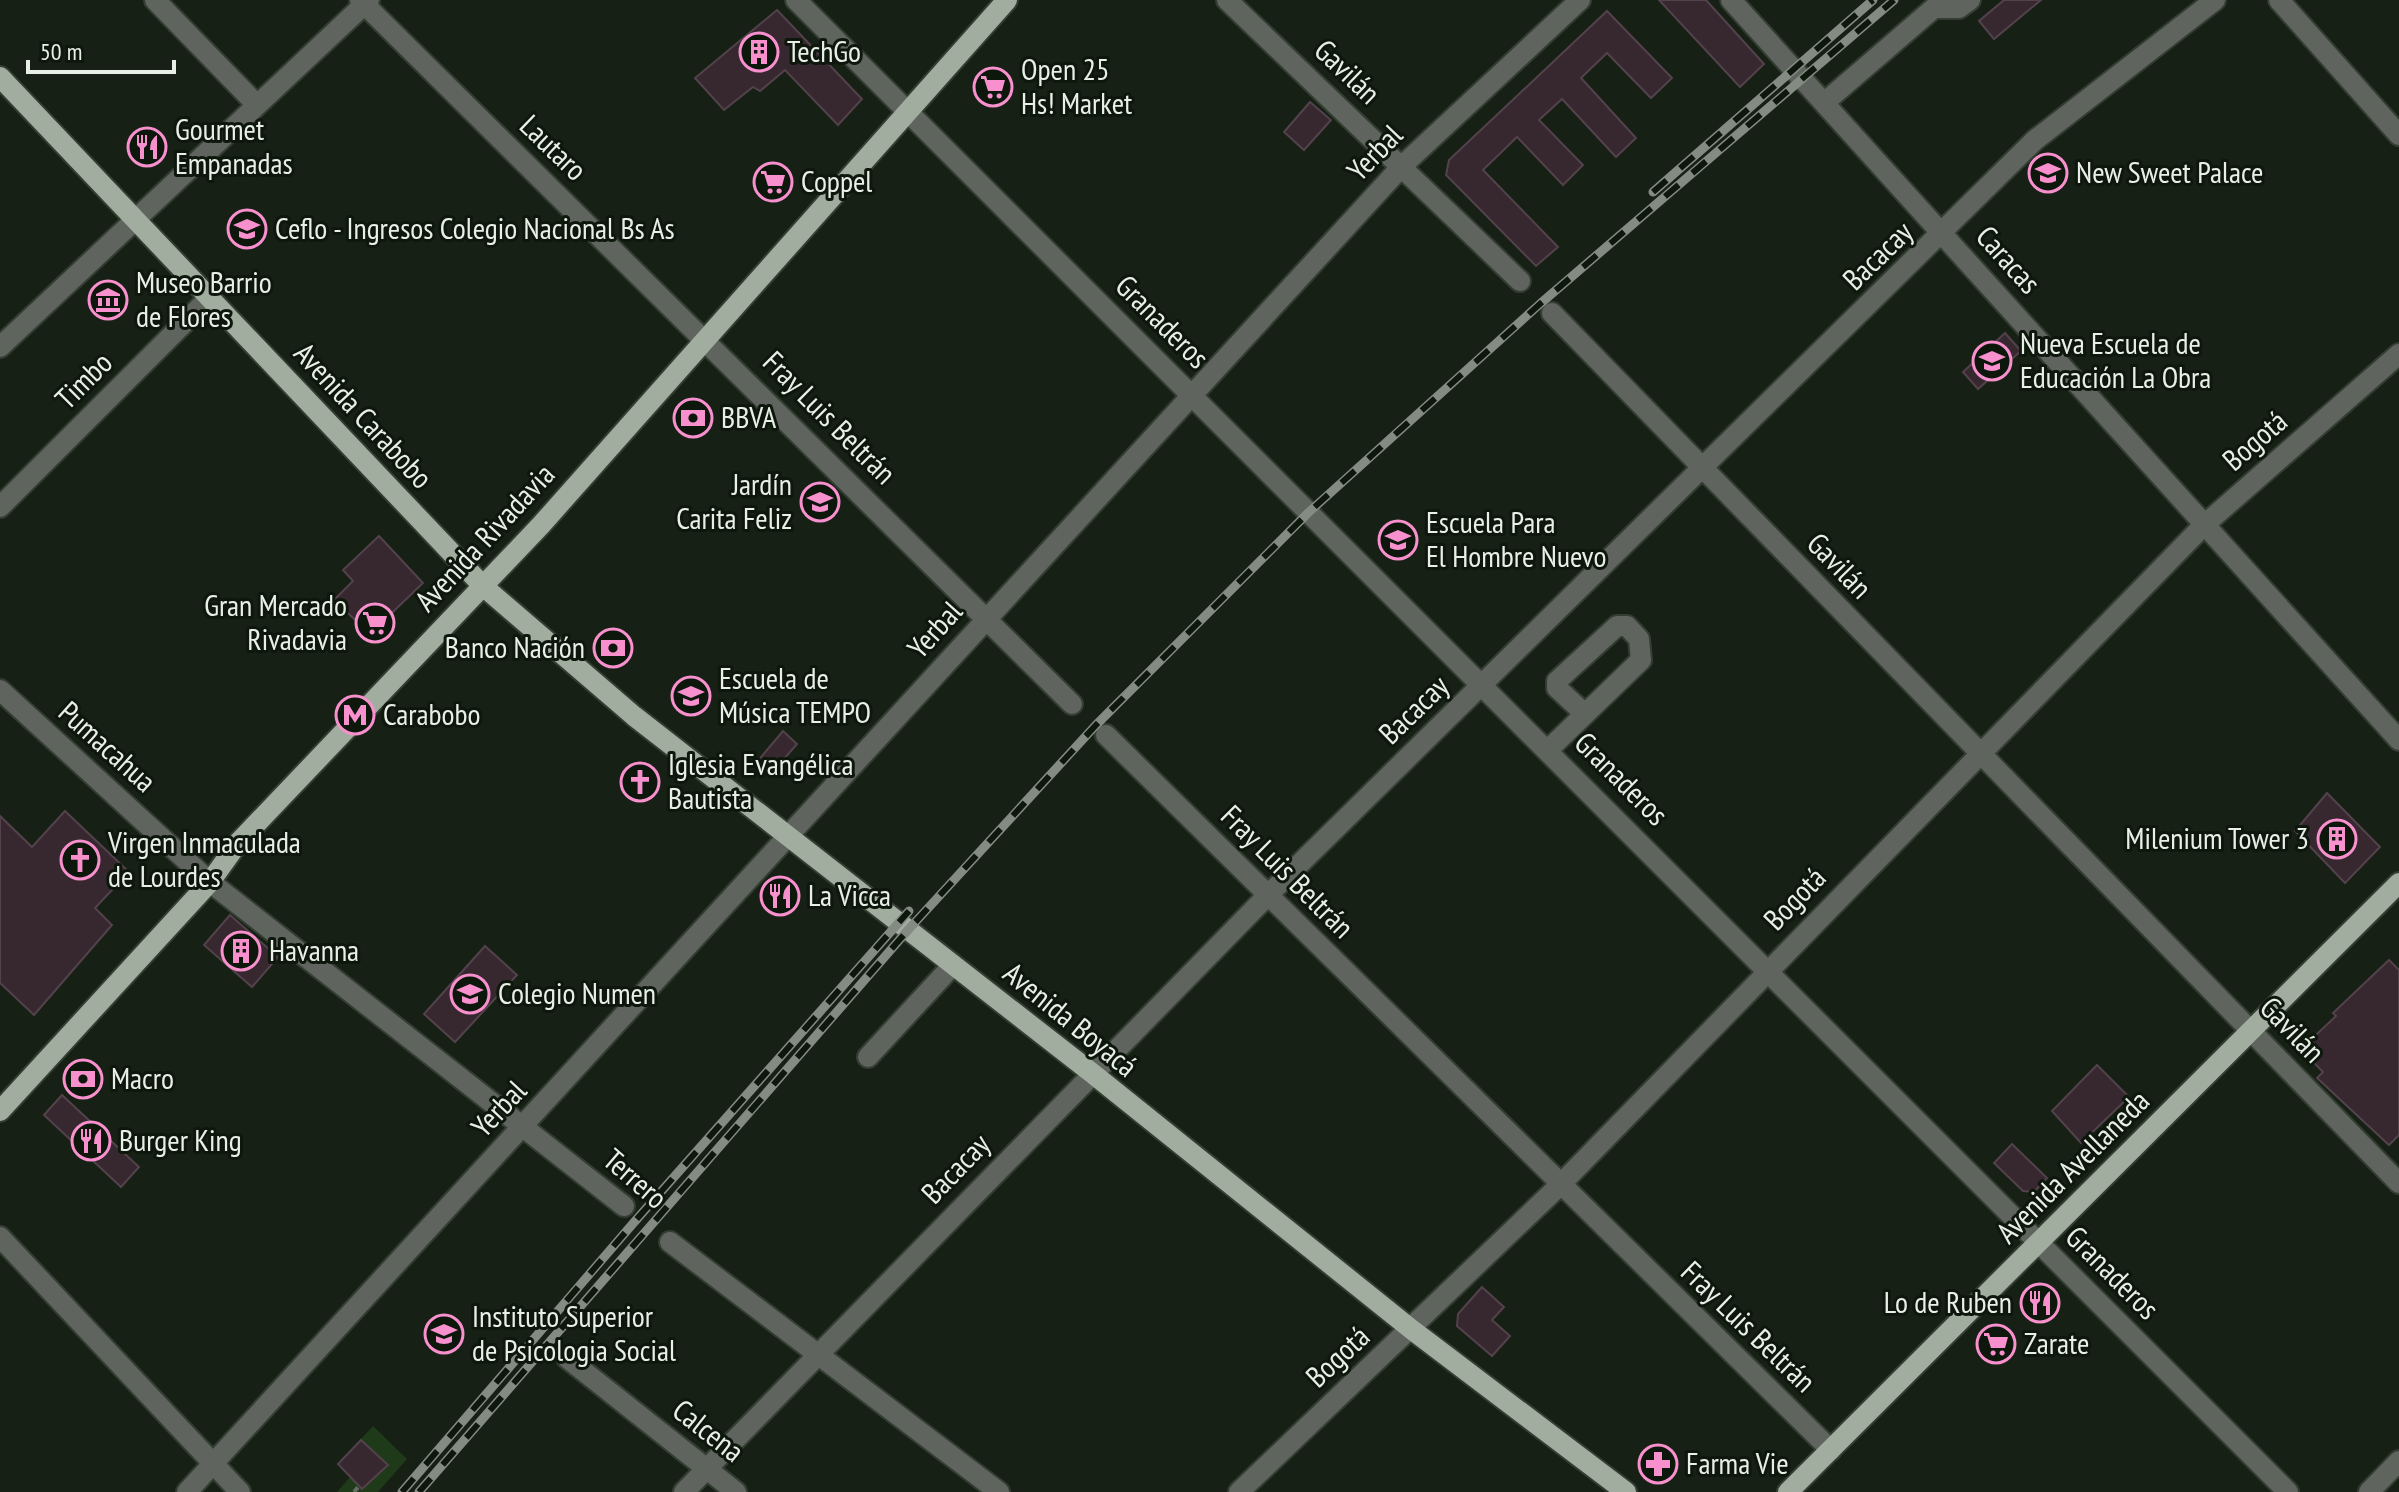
<svg xmlns="http://www.w3.org/2000/svg" width="2399" height="1492" font-family="'PT Sans Narrow',sans-serif">
<rect width="100%" height="100%" fill="#162014"/>
<!-- green -->
<path fill="#1e3a18" d="M 373,1426 L 407,1459 L 378,1492 L 337,1492 L 351,1476 L 338,1464 Z"/>
<!-- building -->
<path fill="#372830" stroke="#53424b" stroke-width="2" d="M 1659,0 L 1706,0 L 1764,64 L 1740,87 Z
M 2004,0 L 2041,0 L 1994,39 L 1979,21 Z
M 777,10 L 862,99 L 838,125 L 785,70 L 760,91 L 753,87 L 724,110 L 695,78 Z
M 1607,11 L 1672,78 L 1651,98 L 1607,53 L 1581,78 L 1636,138 L 1616,157 L 1562,99 L 1539,120 L 1583,165 L 1563,185 L 1517,137 L 1483,170 L 1558,247 L 1536,266 L 1446,175 L 1449,160 Z
M 1310,102 L 1331,120 L 1304,150 L 1284,132 Z
M 2005,333 L 2021,351 L 1978,389 L 1963,372 Z
M 379,536 L 423,583 L 370,634 L 334,600 L 353,581 L 343,570 Z
M 783,731 L 797,744 L 770,775 L 756,763 Z
M 2327,793 L 2380,847 L 2345,883 L 2295,831 Z
M 65,811 L 129,872 L 95,908 L 112,925 L 34,1015 L 0,983 L 0,816 L 32,847 Z
M 230,915 L 278,957 L 252,987 L 204,945 Z
M 485,946 L 517,975 L 455,1042 L 424,1014 Z
M 2389,960 L 2399,970 L 2399,1135 L 2389,1145 L 2317,1078 L 2323,1072 L 2301,1049 L 2336,1016 L 2333,1013 Z
M 2097,1065 L 2129,1097 L 2081,1143 L 2052,1111 Z
M 62,1095 L 139,1167 L 121,1187 L 44,1115 Z
M 2012,1144 L 2047,1178 L 2034,1192 L 2023,1191 L 1994,1163 Z
M 1482,1287 L 1504,1307 L 1492,1320 L 1510,1336 L 1492,1356 L 1457,1326 L 1458,1314 Z
M 361,1440 L 388,1465 L 362,1489 L 338,1464 Z"/>
<g fill="none" stroke-linecap="round" stroke-linejoin="round">
<defs>
<path id="minor" d="M 155,0 L 257,105
M 360,0 L 1072,704
M 796,0 L 2288,1492
M 1227,0 L 1520,281
M 1731,0 L 2399,740
M 2279,0 L 2399,135
M 1825,102 L 1934,8 L 1959,8 L 1970,0
M 1552,313 L 2399,1183
M 0,347 L 369,0
M 0,507 L 210,297
M 0,690 L 210,882 L 624,1206
M 1106,735 L 1831,1450
M 1549,749 L 1641,660 L 1639,639 L 1627,626 L 1617,626 L 1557,681 L 1557,688 L 1585,714
M 868,1057 L 953,965
M 0,1237 L 240,1492
M 670,1242 L 999,1492
M 567,1358 L 736,1492
M 187,1492 L 1402,166 L 1580,0
M 684,1492 L 1268,895 L 2035,140 L 2215,0
M 1239,1492 L 1560,1185 L 2203,526 L 2399,354
M 2369,1492 L 2399,1461"/>
<path id="major" d="M 0,77 L 484,587 L 634,716 L 1092,1073 L 1411,1329 L 1626,1492
M 0,1111 L 210,882 L 238,843 L 541,525 L 1007,0
M 1788,1492 L 2399,883"/>
</defs>
<!-- minor casing -->
<use href="#minor" stroke="#333d32" stroke-width="24"/>
<!-- major casing -->
<use href="#major" stroke="#333d32" stroke-width="24"/>
<!-- path -->
<path stroke="#636c62" stroke-width="4" stroke-dasharray="6 6" stroke-linecap="butt" d="M 635,1219 L 653,1234
M 354,1492 L 359,1486"/>
<!-- minor -->
<use href="#minor" stroke="#5f645e" stroke-width="20"/>
<!-- major -->
<use href="#major" stroke="#a1ad9f" stroke-width="20"/>
<defs>
<path id="rail" d="M 1653,192 L 1873,0
M 402,1492 L 636,1220 L 909,911
M 419,1492 L 908,930 L 1096,725 L 1309,512 L 1541,303 L 1894,0"/>
</defs>
<!-- rail casing -->
<use href="#rail" stroke="#838b82" stroke-width="9"/>
<!-- rail -->
<use href="#rail" stroke="#0d170c" stroke-width="6" stroke-dasharray="18" stroke-linecap="butt"/>
</g>
<!-- icons -->
<defs>
<symbol id="building-ring" viewBox="-11 -11 22 22"><circle r="9.5" fill="#0d170c" stroke="#f790cd" stroke-width="1.5"/><path d="M-4-6H4V6H1V3H-1V6H-4ZM-2.5-4.3h1.7v1.8h-1.7ZM.8-4.3h1.7v1.8H.8ZM-2.5-1h1.7V.8h-1.7ZM.8-1h1.7V.8H.8Z" fill="#f790cd"/></symbol>
<symbol id="supermarket-ring" viewBox="-11 -11 22 22"><circle r="9.5" fill="#0d170c" stroke="#f790cd" stroke-width="1.5"/><path d="M-6-5.5h2.5l.6 2H6L4.5 2H-2.5L-4.4-4H-6ZM-1.5 3.2a1.3 1.3 0 1 0 .1 0ZM3 3.2a1.3 1.3 0 1 0 .1 0Z" fill="#f790cd"/></symbol>
<symbol id="restaurant-ring" viewBox="-11 -11 22 22"><circle r="9.5" fill="#0d170c" stroke="#f790cd" stroke-width="1.5"/><path d="M-5-6h1v4h1v-4h1v4h1v-4h1v5L-1.5 .5V6h-2V.5L-5-1ZM5-6V6H3V1.5H1.5Q1.5-4 5-6Z" fill="#f790cd"/></symbol>
<symbol id="school-ring" viewBox="-11 -11 22 22"><circle r="9.5" fill="#0d170c" stroke="#f790cd" stroke-width="1.5"/><path d="M0-5L7-2L0 1L-7-2ZM-4 1L0 2.5L4 1V4Q0 6-4 4Z" fill="#f790cd"/></symbol>
<symbol id="university-ring" viewBox="-11 -11 22 22"><circle r="9.5" fill="#0d170c" stroke="#f790cd" stroke-width="1.5"/><path d="M0-5L7-2L0 1L-7-2ZM-4 1L0 2.5L4 1V4Q0 6-4 4Z" fill="#f790cd"/></symbol>
<symbol id="museum-ring" viewBox="-11 -11 22 22"><circle r="9.5" fill="#0d170c" stroke="#f790cd" stroke-width="1.5"/><path d="M0-6L6-3V-2H-6V-3ZM-5-1h2V3h-2ZM-1-1h2V3h-2ZM3-1h2V3H3ZM-6 4H6V6H-6Z" fill="#f790cd"/></symbol>
<symbol id="bank-ring" viewBox="-11 -11 22 22"><circle r="9.5" fill="#0d170c" stroke="#f790cd" stroke-width="1.5"/><path d="M-6-4H6V4H-6ZM0-2.3a2.3 2.3 0 1 0 0 4.6a2.3 2.3 0 1 0 0-4.6Z" fill="#f790cd"/></symbol>
<symbol id="metro-ring" viewBox="-11 -11 22 22"><circle r="9.5" fill="#0d170c" stroke="#f790cd" stroke-width="1.5"/><path d="M-5.5 5V-5H-3L0 0L3-5H5.5V5H3V-.5L0 4L-3-.5V5Z" fill="#f790cd"/></symbol>
<symbol id="church-ring" viewBox="-11 -11 22 22"><circle r="9.5" fill="#0d170c" stroke="#f790cd" stroke-width="1.5"/><path d="M-1.2-6h2.4v3.5h3.3v2.4h-3.3V6h-2.4V-.1h-3.3v-2.4h3.3Z" fill="#f790cd"/></symbol>
<symbol id="pharmacy-ring" viewBox="-11 -11 22 22"><circle r="9.5" fill="#0d170c" stroke="#f790cd" stroke-width="1.5"/><path d="M-2-6h4v4h4v4h-4v4h-4v-4h-4v-4h4Z" fill="#f790cd"/></symbol>
</defs>
<g fill-rule="evenodd">
<use href="#building-ring" x="737" y="30" width="44" height="44"/>
<use href="#supermarket-ring" x="971" y="65" width="44" height="44"/>
<use href="#restaurant-ring" x="125" y="125" width="44" height="44"/>
<use href="#school-ring" x="2026" y="151" width="44" height="44"/>
<use href="#supermarket-ring" x="751" y="160" width="44" height="44"/>
<use href="#university-ring" x="225" y="207" width="44" height="44"/>
<use href="#museum-ring" x="86" y="278" width="44" height="44"/>
<use href="#school-ring" x="1970" y="339" width="44" height="44"/>
<use href="#bank-ring" x="671" y="396" width="44" height="44"/>
<use href="#school-ring" x="798" y="480" width="44" height="44"/>
<use href="#school-ring" x="1376" y="518" width="44" height="44"/>
<use href="#supermarket-ring" x="353" y="601" width="44" height="44"/>
<use href="#bank-ring" x="591" y="626" width="44" height="44"/>
<use href="#university-ring" x="669" y="674" width="44" height="44"/>
<use href="#metro-ring" x="333" y="693" width="44" height="44"/>
<use href="#church-ring" x="618" y="760" width="44" height="44"/>
<use href="#building-ring" x="2315" y="817" width="44" height="44"/>
<use href="#church-ring" x="58" y="838" width="44" height="44"/>
<use href="#restaurant-ring" x="758" y="874" width="44" height="44"/>
<use href="#building-ring" x="219" y="929" width="44" height="44"/>
<use href="#school-ring" x="448" y="972" width="44" height="44"/>
<use href="#bank-ring" x="61" y="1057" width="44" height="44"/>
<use href="#restaurant-ring" x="69" y="1119" width="44" height="44"/>
<use href="#restaurant-ring" x="2018" y="1281" width="44" height="44"/>
<use href="#university-ring" x="422" y="1312" width="44" height="44"/>
<use href="#supermarket-ring" x="1974" y="1322" width="44" height="44"/>
<use href="#pharmacy-ring" x="1636" y="1442" width="44" height="44"/>
</g>
<g text-anchor="middle" stroke-width="6" stroke-linejoin="round" paint-order="stroke">
<!-- poi labels -->
<g font-size="30" fill="#e8efe7" stroke="#0d170c" text-anchor="start">
<text x="787" y="62">TechGo</text>
<text x="1021" y="80">Open 25<tspan x="1021" dy="34">Hs! Market</tspan></text>
<text x="175" y="140">Gourmet<tspan x="175" dy="34">Empanadas</tspan></text>
<text x="2076" y="183">New Sweet Palace</text>
<text x="801" y="192">Coppel</text>
<text x="275" y="239">Ceflo - Ingresos Colegio Nacional Bs As</text>
<text x="136" y="293">Museo Barrio<tspan x="136" dy="34">de Flores</tspan></text>
<text x="2020" y="354">Nueva Escuela de<tspan x="2020" dy="34">Educación La Obra</tspan></text>
<text x="721" y="428">BBVA</text>
<text x="792" y="495" text-anchor="end">Jardín<tspan x="792" dy="34">Carita Feliz</tspan></text>
<text x="1426" y="533">Escuela Para<tspan x="1426" dy="34">El Hombre Nuevo</tspan></text>
<text x="347" y="616" text-anchor="end">Gran Mercado<tspan x="347" dy="34">Rivadavia</tspan></text>
<text x="585" y="658" text-anchor="end">Banco Nación</text>
<text x="719" y="689">Escuela de<tspan x="719" dy="34">Música TEMPO</tspan></text>
<text x="383" y="725">Carabobo</text>
<text x="668" y="775">Iglesia Evangélica<tspan x="668" dy="34">Bautista</tspan></text>
<text x="2309" y="849" text-anchor="end">Milenium Tower 3</text>
<text x="108" y="853">Virgen Inmaculada<tspan x="108" dy="34">de Lourdes</tspan></text>
<text x="808" y="906">La Vicca</text>
<text x="269" y="961">Havanna</text>
<text x="498" y="1004">Colegio Numen</text>
<text x="111" y="1089">Macro</text>
<text x="119" y="1151">Burger King</text>
<text x="2012" y="1313" text-anchor="end">Lo de Ruben</text>
<text x="472" y="1327">Instituto Superior<tspan x="472" dy="34">de Psicologia Social</tspan></text>
<text x="2024" y="1354">Zarate</text>
<text x="1686" y="1474">Farma Vie</text>
</g>
<!-- street labels -->
<g font-size="30" fill="#e8efe7" stroke="#0d170c">
<text transform="translate(1347 72) rotate(44)" y="10">Gavilán</text>
<text transform="translate(553 148) rotate(44)" y="10">Lautaro</text>
<text transform="translate(1375 153) rotate(-46)" y="10">Yerbal</text>
<text transform="translate(1878 256) rotate(-44)" y="10">Bacacay</text>
<text transform="translate(2008 260) rotate(48)" y="10">Caracas</text>
<text transform="translate(1162 322) rotate(45)" y="10">Granaderos</text>
<text transform="translate(84 381) rotate(-45)" y="10">Timbo</text>
<text transform="translate(363 416) rotate(47)" y="10">Avenida Carabobo</text>
<text transform="translate(829 418) rotate(45)" y="10">Fray Luis Beltrán</text>
<text transform="translate(2255 441) rotate(-41)" y="10">Bogotá</text>
<text transform="translate(485 538) rotate(-47)" y="10">Avenida Rivadavia</text>
<text transform="translate(1839 566) rotate(46)" y="10">Gavilán</text>
<text transform="translate(935 630) rotate(-48)" y="10">Yerbal</text>
<text transform="translate(1414 710) rotate(-44)" y="10">Bacacay</text>
<text transform="translate(107 747) rotate(42)" y="10">Pumacahua</text>
<text transform="translate(1621 779) rotate(45)" y="10">Granaderos</text>
<text transform="translate(1287 872) rotate(45)" y="10">Fray Luis Beltrán</text>
<text transform="translate(1795 899) rotate(-46)" y="10">Bogotá</text>
<text transform="translate(1070 1020) rotate(39)" y="10">Avenida Boyacá</text>
<text transform="translate(2292 1030) rotate(46)" y="10">Gavilán</text>
<text transform="translate(499 1109) rotate(-47)" y="10">Yerbal</text>
<text transform="translate(2073 1167) rotate(-45)" y="10">Avenida Avellaneda</text>
<text transform="translate(956 1169) rotate(-46)" y="10">Bacacay</text>
<text transform="translate(635 1179) rotate(41)" y="10">Terrero</text>
<text transform="translate(2112 1273) rotate(45)" y="10">Granaderos</text>
<text transform="translate(1748 1327) rotate(44)" y="10">Fray Luis Beltrán</text>
<text transform="translate(1338 1357) rotate(-43)" y="10">Bogotá</text>
<text transform="translate(708 1431) rotate(38)" y="10">Calcena</text>
</g>
</g>
<!-- scale -->
<path d="M28 60v12h146v-12" fill="none" stroke="#e8efe7" stroke-width="4"/>
<text x="40" y="60" font-size="24" fill="#e8efe7" stroke="#0d170c" stroke-width="6" paint-order="stroke">50 m</text>
</svg>
